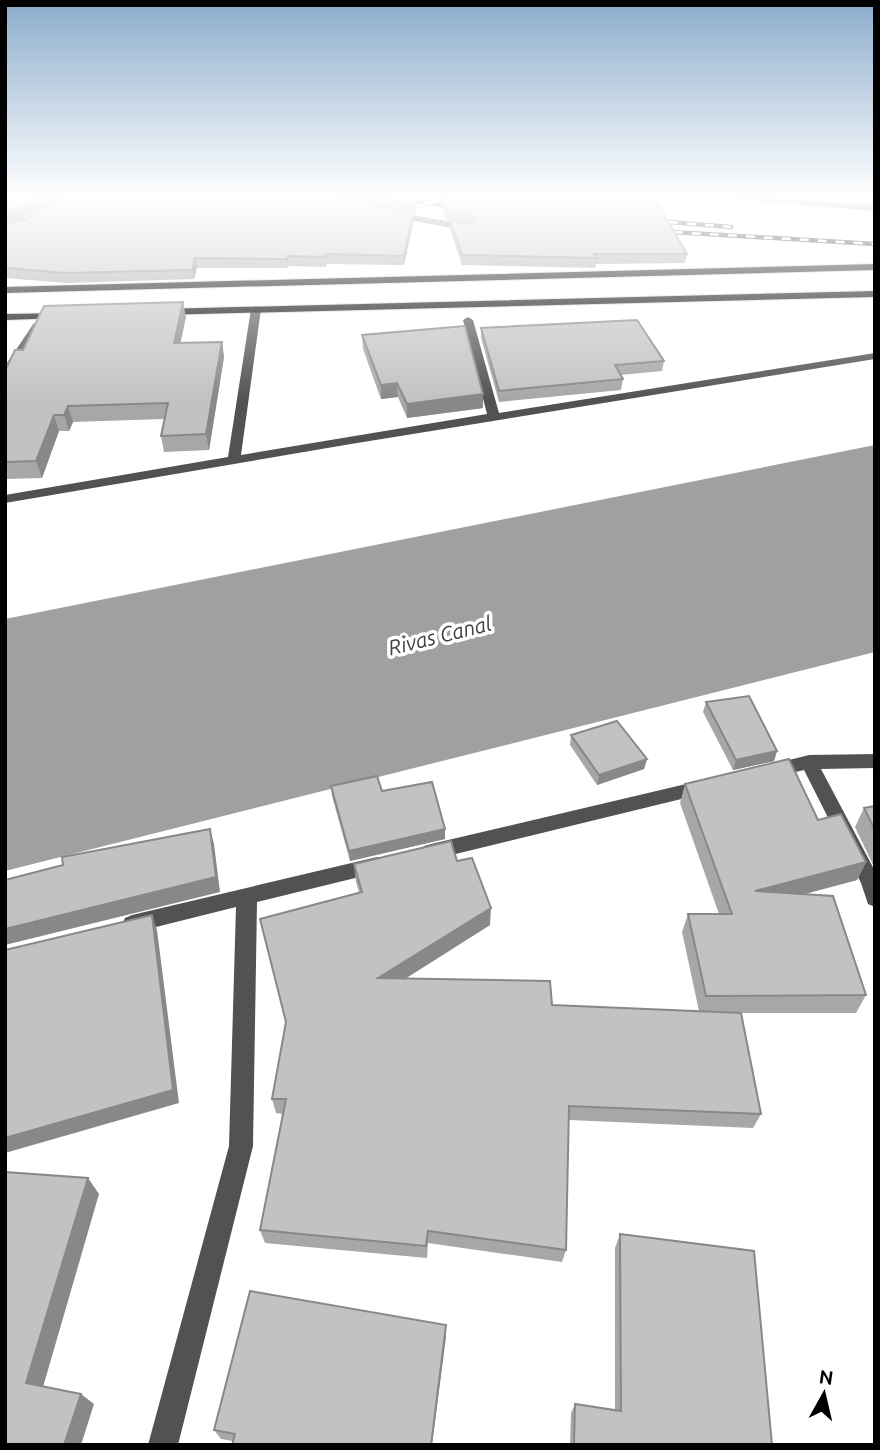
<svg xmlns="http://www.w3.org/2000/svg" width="880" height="1450" font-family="Ubuntu,sans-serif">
<rect width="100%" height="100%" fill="#fff"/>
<!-- water -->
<path fill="#a0a0a0" d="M 875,445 L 875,652 L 5,871 L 5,619 Z"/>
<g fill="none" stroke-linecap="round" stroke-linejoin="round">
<defs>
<path id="major" d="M 875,264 L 875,270 L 5,293 L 5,287 Z
M 875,291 L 875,297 L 161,315 L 156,312 L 161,309 Z
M 67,313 L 67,317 L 63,318 L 5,320 L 5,314 Z"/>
</defs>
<!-- major casing -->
<use href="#major" stroke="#dbdbdb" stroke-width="2"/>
<!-- minor -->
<path fill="#525252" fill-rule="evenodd" d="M 709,197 L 754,197 L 875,205 L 875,211 Z
M 391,211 L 468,225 L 473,228 L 468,231 L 388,216 L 387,214 Z
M 256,306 L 261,309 L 241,455 L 487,414 L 463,320 L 468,317 L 473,320 L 499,413 L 875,353 L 875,359 L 351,444 L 5,503 L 5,495 L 228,457 L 251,309 Z
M 34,323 L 43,325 L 9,377 L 5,378 L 5,366 Z
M 875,754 L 875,768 L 821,769 L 875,871 L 875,907 L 868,904 L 861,883 L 804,770 L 771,778 L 765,776 L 762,771 L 765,766 L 809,755 Z
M 703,780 L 710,782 L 712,787 L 710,792 L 431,860 L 424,858 L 421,852 L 424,846 L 431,844 Z
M 377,857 L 384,859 L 387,865 L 384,871 L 257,902 L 253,1146 L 178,1445 L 148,1445 L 229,1146 L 236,907 L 132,933 L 125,930 L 122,924 L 125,918 L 132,915 Z"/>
<!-- major -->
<use href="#major" fill="#000" fill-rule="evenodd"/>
<defs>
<path id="rail" d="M 389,197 L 462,208
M 669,222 L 731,227
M 656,231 L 875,244"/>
</defs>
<!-- rail casing -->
<use href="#rail" stroke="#000" stroke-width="4.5"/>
<!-- rail -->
<use href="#rail" stroke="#fff" stroke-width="2.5" stroke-dasharray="9" stroke-linecap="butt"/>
</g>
<!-- wall -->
<path fill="#a7a7a7" d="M 331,197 L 418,197 L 415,214 Z
M 438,197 L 654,197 L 687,254 L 685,263 L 596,264 L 595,268 L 462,265 L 450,230 L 450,221 L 446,220 Z
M 797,197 L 832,197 L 830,199 Z
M 413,223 L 404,265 L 327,264 L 326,267 L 289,266 L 288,268 L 197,268 L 194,279 L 67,283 L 5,278 L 5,224 Z
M 186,317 L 180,343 L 222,342 L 224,357 L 209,450 L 164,452 L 161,436 L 164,419 L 73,422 L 69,431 L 59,431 L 42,478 L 5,479 L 5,371 L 23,350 Z
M 481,328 L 664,361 L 662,371 L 620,375 L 623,379 L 621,390 L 499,402 L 481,338 Z
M 362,335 L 483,408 L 407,418 L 398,397 L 381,399 L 363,349 Z
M 706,702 L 777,751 L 774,761 L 733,770 L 703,712 Z
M 571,735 L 647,759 L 644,769 L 597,785 L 570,745 Z
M 685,784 L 818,820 L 866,862 L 857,880 L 805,894 L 866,995 L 856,1013 L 741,1013 L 761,1114 L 753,1128 L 569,1120 L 566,1250 L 562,1262 L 428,1243 L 427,1258 L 265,1243 L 260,1230 L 283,1114 L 276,1113 L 272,1099 L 359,892 L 356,882 L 354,864 L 457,861 L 490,925 L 405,979 L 552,1005 L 699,1011 L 682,932 L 688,914 L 719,914 L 680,803 Z
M 331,786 L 382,791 L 445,839 L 350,861 L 332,796 Z
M 875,806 L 875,869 L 855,827 L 864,808 Z
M 620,1234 L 772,1445 L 570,1445 L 571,1413 L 575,1404 L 615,1410 L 615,1248 Z
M 446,1325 L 446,1337 L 233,1441 L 221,1439 L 214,1430 Z"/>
<!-- shaded-wall -->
<path fill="#888" d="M 43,197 L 63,197 L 20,220 L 5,223 L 5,213 Z
M 416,197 L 418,197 L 415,214 L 415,205 Z
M 413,213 L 413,223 L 404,265 L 404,256 Z
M 195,258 L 197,268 L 194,279 L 192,270 Z
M 183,302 L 186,317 L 177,359 L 174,343 Z
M 222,342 L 224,357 L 209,450 L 206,434 Z
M 397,383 L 398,397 L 381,399 L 381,385 Z
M 483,394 L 483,408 L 407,418 L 407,404 Z
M 68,406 L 73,422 L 69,431 L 64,415 Z
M 54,415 L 59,431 L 42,478 L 36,461 Z
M 777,751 L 774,761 L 733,770 L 736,760 Z
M 647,759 L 644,769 L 597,785 L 599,775 Z
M 210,829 L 214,844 L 220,892 L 5,945 L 5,929 Z
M 445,829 L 445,839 L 350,861 L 349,851 Z
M 866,862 L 857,880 L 748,909 L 755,891 Z
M 491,908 L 490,925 L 379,995 L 378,978 Z
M 152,915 L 157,930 L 179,1103 L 5,1153 L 5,1138 Z
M 88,1178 L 99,1194 L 41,1394 L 26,1383 Z
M 446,1325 L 446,1337 L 432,1445 L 431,1445 Z
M 81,1394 L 94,1404 L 81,1445 L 64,1445 Z"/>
<!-- building -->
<path fill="#c2c2c2" stroke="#888" stroke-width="2" d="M 5,197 L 43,197 L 17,210 L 5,213 Z
M 66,197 L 330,197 L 413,213 L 404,256 L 326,254 L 325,257 L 288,256 L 287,259 L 195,258 L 192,270 L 64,273 L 5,268 L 5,224 L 26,219 Z
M 377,197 L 416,197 L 415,205 Z
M 441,197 L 654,197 L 687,254 L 594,254 L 596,258 L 462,255 L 450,221 L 468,224 L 475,221 L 475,217 L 446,211 Z
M 183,302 L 174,343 L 222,342 L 206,434 L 161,436 L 168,403 L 68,406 L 64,415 L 54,415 L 36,461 L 5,462 L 5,371 L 15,350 L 23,350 L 44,306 Z
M 637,320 L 664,361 L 615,365 L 623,379 L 499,391 L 481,328 Z
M 465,326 L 483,394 L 407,404 L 397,383 L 381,385 L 362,335 Z
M 749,696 L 777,751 L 736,760 L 706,702 Z
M 617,721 L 647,759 L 599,775 L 571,735 Z
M 789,759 L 818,820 L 841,814 L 866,862 L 755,891 L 833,896 L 866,995 L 706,996 L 688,914 L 732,914 L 685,784 Z
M 377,776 L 382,791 L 432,782 L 445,829 L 349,851 L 331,786 Z
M 875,806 L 875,830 L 864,808 Z
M 210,829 L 216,877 L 5,929 L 5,880 L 63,865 L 62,857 Z
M 451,841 L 457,861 L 472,858 L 491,908 L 378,978 L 550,981 L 552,1005 L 741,1013 L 761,1114 L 569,1106 L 566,1250 L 428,1231 L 426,1246 L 260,1230 L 286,1099 L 272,1099 L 286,1022 L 260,919 L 362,892 L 354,864 Z
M 152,915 L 173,1090 L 5,1138 L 5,950 Z
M 5,1172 L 88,1178 L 26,1383 L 81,1394 L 64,1445 L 5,1445 Z
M 620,1234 L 754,1251 L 772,1445 L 574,1445 L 575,1404 L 621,1411 Z
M 250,1291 L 446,1325 L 431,1445 L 232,1445 L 235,1434 L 214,1430 Z"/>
<!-- sky -->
<linearGradient id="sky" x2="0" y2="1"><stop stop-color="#8baccb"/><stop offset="0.49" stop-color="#fff"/><stop offset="1" stop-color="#fff" stop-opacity="0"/></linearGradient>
<rect width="880" height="400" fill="url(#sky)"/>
<g text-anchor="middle" stroke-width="7" stroke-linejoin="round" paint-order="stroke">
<!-- water labels -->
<g font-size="21" font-style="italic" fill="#414141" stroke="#fff">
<text transform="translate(440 636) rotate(-14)" y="7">Rivas Canal</text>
</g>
</g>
<!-- border -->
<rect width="880" height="1450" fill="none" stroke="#000000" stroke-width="14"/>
<!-- north arrow -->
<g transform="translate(824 1394) rotate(8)" stroke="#ffffff" stroke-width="5" paint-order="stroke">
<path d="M0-5L12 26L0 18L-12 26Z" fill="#000000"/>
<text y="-10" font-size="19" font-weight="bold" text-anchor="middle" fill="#000000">N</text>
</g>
</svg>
